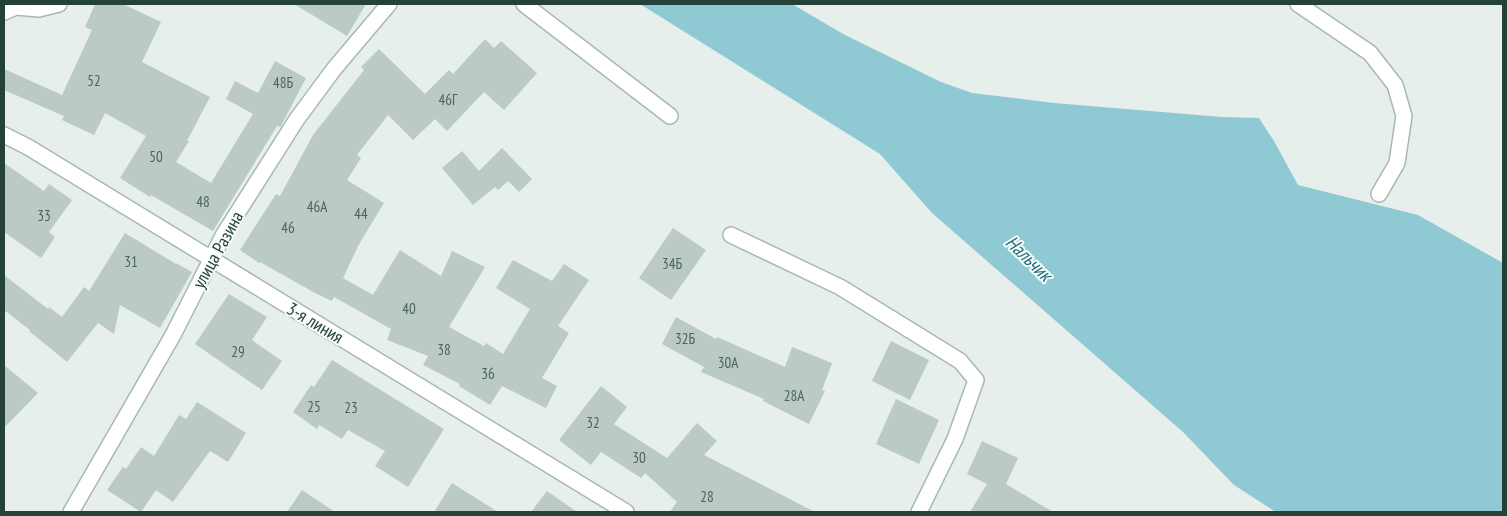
<svg xmlns="http://www.w3.org/2000/svg" width="1507" height="516" font-family="'PT Sans Narrow',sans-serif">
<rect width="100%" height="100%" fill="#e6efeb"/>
<!-- water -->
<path fill="#8ec9d4" d="M 640,4 L 792,4 L 845,35 L 941,82 L 972,93 L 1054,103 L 1222,117 L 1259,118 L 1274,141 L 1298,185 L 1418,215 L 1503,263 L 1503,512 L 1276,512 L 1234,485 L 1183,432 L 932,213 L 880,154 Z"/>
<!-- building -->
<path fill="#bbcac4" d="M 95,4 L 123,4 L 161,22 L 142,62 L 210,97 L 187,141 L 189,141 L 176,162 L 211,183 L 253,114 L 226,99 L 235,81 L 258,93 L 275,61 L 306,78 L 282,124 L 281,127 L 277,126 L 213,231 L 151,195 L 150,197 L 120,178 L 146,136 L 105,113 L 94,135 L 62,120 L 64,116 L 4,90 L 4,69 L 62,95 L 92,30 L 85,27 Z
M 294,4 L 366,4 L 347,36 Z
M 485,39 L 494,48 L 501,41 L 537,73 L 504,110 L 484,92 L 447,131 L 435,119 L 413,140 L 388,115 L 357,155 L 361,158 L 347,180 L 384,203 L 358,246 L 343,278 L 373,295 L 400,250 L 441,276 L 452,251 L 485,267 L 449,327 L 484,346 L 486,343 L 503,354 L 530,309 L 496,288 L 513,260 L 552,281 L 564,264 L 589,280 L 558,326 L 569,333 L 542,378 L 557,386 L 546,408 L 502,386 L 490,405 L 459,386 L 460,384 L 423,365 L 428,356 L 387,340 L 391,329 L 334,297 L 332,301 L 315,293 L 260,262 L 259,263 L 240,250 L 276,194 L 280,196 L 313,135 L 364,70 L 361,67 L 379,49 L 425,94 L 449,70 L 453,74 Z
M 502,148 L 532,179 L 519,192 L 508,181 L 498,190 L 495,187 L 473,205 L 442,168 L 462,151 L 479,171 Z
M 4,163 L 44,191 L 49,184 L 72,200 L 49,232 L 55,237 L 41,258 L 4,232 Z
M 673,228 L 706,250 L 671,300 L 639,278 Z
M 125,233 L 176,264 L 176,263 L 192,272 L 160,328 L 120,305 L 114,334 L 98,323 L 67,362 L 29,331 L 30,330 L 4,310 L 4,275 L 48,309 L 49,307 L 62,317 L 84,287 L 89,291 Z
M 229,294 L 267,317 L 252,340 L 282,361 L 262,390 L 195,344 Z
M 676,317 L 716,339 L 717,337 L 785,367 L 792,347 L 832,363 L 822,390 L 825,391 L 809,424 L 763,401 L 764,399 L 701,372 L 704,367 L 662,344 Z
M 891,341 L 929,360 L 910,400 L 872,381 Z
M 332,360 L 444,429 L 408,487 L 375,466 L 385,451 L 348,430 L 342,439 L 319,425 L 317,429 L 293,412 L 311,385 L 314,387 Z
M 4,365 L 38,393 L 4,428 Z
M 601,386 L 627,407 L 614,424 L 667,458 L 697,423 L 717,441 L 704,455 L 815,512 L 670,512 L 677,502 L 645,473 L 641,478 L 601,452 L 591,465 L 559,440 Z
M 896,399 L 939,420 L 919,464 L 876,444 Z
M 197,402 L 246,433 L 228,462 L 210,451 L 173,502 L 156,490 L 141,512 L 107,490 L 123,467 L 126,469 L 141,447 L 154,456 L 179,415 L 186,419 Z
M 982,441 L 1018,458 L 1006,484 L 1053,512 L 970,512 L 987,484 L 967,474 Z
M 452,483 L 498,512 L 434,512 Z
M 302,490 L 335,512 L 287,512 Z
M 547,491 L 577,512 L 531,512 Z"/>
<g fill="none" stroke-linecap="round" stroke-linejoin="round">
<defs>
<path id="minor" d="M 524,4 L 670,116
M 1298,4 L 1370,53 L 1395,85 L 1404,116 L 1397,163 L 1379,194
M 4,12 L 16,7 L 39,9 L 59,4
M 4,135 L 28,147 L 626,512
M 731,235 L 840,287 L 960,361 L 976,380 L 955,439 L 919,512
M 71,512 L 173,335 L 224,234 L 297,119 L 334,69 L 389,4"/>
</defs>
<!-- minor casing -->
<use href="#minor" stroke="#a8b8b2" stroke-width="18"/>
<!-- minor -->
<use href="#minor" stroke="#fff" stroke-width="15"/>
</g>
<g text-anchor="middle" stroke-width="4" stroke-linejoin="round" paint-order="stroke">
<!-- number labels -->
<g font-size="15" fill="#4a645c">
<text x="94" y="86">52</text>
<text x="283" y="88">48Б</text>
<text x="448" y="105">46Г</text>
<text x="156" y="162">50</text>
<text x="203" y="207">48</text>
<text x="317" y="212">46А</text>
<text x="361" y="219">44</text>
<text x="44" y="221">33</text>
<text x="288" y="233">46</text>
<text x="131" y="267">31</text>
<text x="672" y="269">34Б</text>
<text x="409" y="314">40</text>
<text x="685" y="344">32Б</text>
<text x="444" y="355">38</text>
<text x="238" y="357">29</text>
<text x="728" y="368">30А</text>
<text x="488" y="379">36</text>
<text x="794" y="401">28А</text>
<text x="314" y="412">25</text>
<text x="351" y="413">23</text>
<text x="593" y="428">32</text>
<text x="639" y="463">30</text>
<text x="707" y="502">28</text>
</g>
<!-- street labels -->
<g font-size="18" fill="#24423a" stroke="#f7fbf9">
<text transform="translate(218 250) rotate(-61)" y="6">улица Разина</text>
<text transform="translate(315 323) rotate(31)" y="6">3-я линия</text>
</g>
<!-- water labels -->
<g font-size="19" font-style="italic" fill="#1c6f80" stroke="#f7fbf9">
<text transform="translate(1029 258) rotate(44)" y="7">Нальчик</text>
</g>
</g>
<!-- border -->
<rect width="1507" height="516" fill="none" stroke="#24423a" stroke-width="10"/>
</svg>
